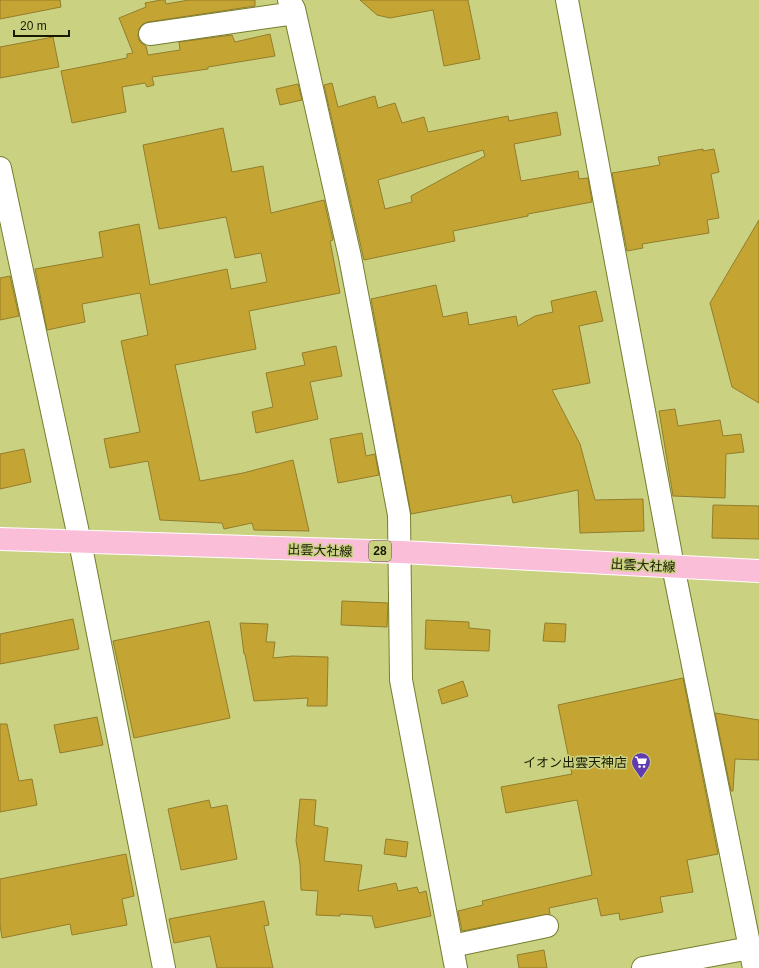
<svg xmlns="http://www.w3.org/2000/svg" width="759" height="968" font-family="Arial,'Noto Sans JP',sans-serif">
<rect width="100%" height="100%" fill="#cad282"/>
<!-- building -->
<path fill="#c4a533" stroke="#937d2b" fill-rule="evenodd" d="M 0,0 L 60,0 L 61,7 L 0,19 Z
M 161,0 L 165,0 L 166,4 L 189,0 L 255,0 L 255,6 L 148,22 L 143,24 L 139,29 L 138,36 L 140,42 L 146,46 L 148,55 L 180,50 L 179,42 L 232,35 L 235,42 L 270,34 L 275,56 L 208,67 L 208,69 L 152,77 L 154,85 L 147,87 L 145,83 L 122,87 L 126,112 L 72,123 L 61,71 L 127,58 L 127,54 L 133,53 L 119,18 L 146,7 L 145,3 Z
M 360,0 L 468,0 L 480,59 L 444,66 L 433,10 L 390,18 L 377,15 Z
M 53,37 L 59,67 L 0,78 L 0,47 Z
M 332,83 L 338,107 L 375,96 L 378,108 L 395,103 L 402,123 L 424,117 L 428,132 L 508,116 L 509,121 L 557,112 L 561,135 L 514,144 L 521,181 L 578,171 L 579,179 L 588,178 L 592,202 L 528,214 L 528,216 L 453,231 L 455,241 L 364,260 L 324,85 ZM 483,150 L 485,156 L 411,196 L 412,202 L 385,209 L 378,180 Z
M 298,84 L 302,100 L 280,105 L 276,89 Z
M 223,128 L 232,172 L 263,166 L 271,213 L 324,200 L 333,240 L 330,241 L 340,293 L 249,311 L 256,349 L 175,365 L 200,481 L 243,473 L 293,460 L 309,531 L 254,530 L 252,523 L 224,529 L 222,523 L 160,520 L 148,461 L 110,468 L 104,439 L 140,432 L 121,341 L 148,335 L 140,293 L 82,304 L 85,322 L 47,330 L 35,269 L 103,257 L 99,232 L 139,224 L 150,285 L 227,269 L 231,289 L 267,282 L 261,253 L 235,258 L 226,217 L 159,229 L 143,145 Z
M 703,149 L 703,151 L 714,149 L 719,172 L 711,174 L 719,218 L 707,220 L 709,233 L 642,244 L 643,248 L 627,251 L 612,173 L 660,165 L 658,157 Z
M 759,220 L 759,403 L 732,387 L 710,303 Z
M 10,276 L 19,316 L 0,320 L 0,278 Z
M 436,285 L 443,317 L 467,312 L 469,325 L 516,316 L 518,326 L 535,316 L 553,312 L 551,301 L 596,291 L 603,321 L 579,326 L 590,383 L 552,390 L 580,444 L 595,500 L 643,499 L 644,531 L 580,533 L 578,490 L 513,503 L 511,495 L 411,514 L 371,299 Z
M 336,346 L 342,376 L 310,382 L 318,419 L 256,433 L 252,412 L 273,407 L 266,373 L 305,365 L 302,353 Z
M 675,409 L 678,426 L 720,420 L 723,436 L 741,434 L 744,452 L 726,454 L 725,498 L 673,496 L 659,411 Z
M 362,433 L 366,456 L 375,454 L 379,475 L 338,483 L 330,439 Z
M 24,449 L 31,482 L 0,489 L 0,454 Z
M 713,505 L 759,506 L 759,539 L 712,538 Z
M 342,601 L 388,603 L 387,627 L 341,625 Z
M 73,619 L 79,649 L 0,664 L 0,634 Z
M 426,620 L 469,622 L 469,628 L 490,630 L 489,651 L 425,649 Z
M 209,621 L 230,718 L 134,738 L 113,641 Z
M 240,623 L 268,624 L 266,642 L 275,642 L 273,658 L 292,656 L 328,657 L 327,706 L 307,706 L 308,698 L 254,701 L 245,654 L 244,654 Z
M 545,623 L 566,624 L 565,642 L 543,641 Z
M 683,678 L 718,854 L 687,860 L 693,892 L 660,897 L 663,912 L 620,920 L 619,913 L 601,916 L 597,898 L 549,908 L 550,914 L 462,931 L 458,911 L 483,905 L 482,901 L 592,875 L 577,800 L 506,813 L 501,787 L 572,774 L 558,705 Z
M 463,681 L 468,696 L 442,704 L 438,690 Z
M 715,713 L 759,720 L 759,760 L 735,759 L 733,791 L 731,791 Z
M 97,717 L 103,745 L 60,753 L 54,725 Z
M 0,724 L 7,724 L 19,781 L 32,779 L 37,805 L 0,812 Z
M 300,799 L 316,800 L 314,825 L 328,828 L 324,861 L 362,865 L 358,891 L 396,883 L 398,891 L 417,887 L 419,893 L 426,891 L 431,916 L 375,928 L 372,916 L 340,914 L 340,916 L 316,915 L 318,891 L 301,890 L 300,864 L 296,841 Z
M 209,800 L 211,808 L 227,805 L 237,859 L 181,870 L 168,809 Z
M 386,839 L 408,842 L 406,857 L 384,854 Z
M 126,854 L 134,896 L 122,899 L 127,925 L 72,935 L 70,924 L 2,938 L 0,925 L 0,879 Z
M 264,901 L 269,925 L 264,926 L 273,968 L 217,968 L 210,936 L 174,943 L 169,919 Z
M 544,950 L 547,968 L 519,968 L 517,955 Z"/>
<g fill="none" stroke-linecap="round" stroke-linejoin="round">
<defs>
<path id="minor" d="M 289,0 L 294,9 L 350,257 L 399,515 L 401,680 L 456,968
M 567,0 L 673,566 L 754,968
M 150,34 L 295,13
M 0,168 L 80,542 L 164,968
M 452,946 L 547,926
M 643,968 L 750,948"/>
<path id="major" d="M 0,539 L 401,552 L 759,571"/>
</defs>
<!-- minor casing -->
<use href="#minor" stroke="#777d2e" stroke-width="24"/>
<!-- major casing -->
<use href="#major" stroke="#fff" stroke-width="24"/>
<!-- minor -->
<use href="#minor" stroke="#fff" stroke-width="22"/>
<!-- major -->
<use href="#major" stroke="#fbbed8" stroke-width="22"/>
</g>
<!-- icons -->
<defs>
<symbol id="supermarket-pin" viewBox="-11 -11 22 30"><path d="M0 17L-7.5 6A9.5 9.5 0 1 1 7.5 6Z" fill="#623ab2" stroke="#cad282"/><path d="M-6-5.5h2.5l.6 2H6L4.5 2H-2.5L-4.4-4H-6ZM-1.5 3.2a1.3 1.3 0 1 0 .1 0ZM3 3.2a1.3 1.3 0 1 0 .1 0Z" fill="#fff"/></symbol>
</defs>
<g fill-rule="evenodd">
<use href="#supermarket-pin" x="630" y="751" width="22" height="30"/>
</g>
<g text-anchor="middle" stroke-width="3" stroke-linejoin="round" paint-order="stroke">
<!-- shield labels -->
<rect fill="#cad282" stroke="#4d5127" stroke-width="1" x="369" y="541" width="22" height="20" rx="3"/>
<g font-size="12" font-weight="bold" fill="#181a00">
<text x="380" y="555">28</text>
</g>
<!-- street labels -->
<g font-size="13" fill="#181a00" stroke="#cad282">
<text transform="translate(320 550) rotate(2)" y="5">出雲大社線</text>
<text transform="translate(643 565) rotate(3)" y="5">出雲大社線</text>
</g>
<!-- poi labels -->
<g font-size="13" fill="#181a00" stroke="#cad282" text-anchor="end">
<text x="627" y="767">イオン出雲天神店</text>
</g>
</g>
<!-- scale -->
<path d="M14 30v6h55v-6" fill="none" stroke="#181a00" stroke-width="2"/>
<text x="20" y="30" font-size="12" fill="#181a00" stroke="#cad282" stroke-width="3" paint-order="stroke">20 m</text>
</svg>
